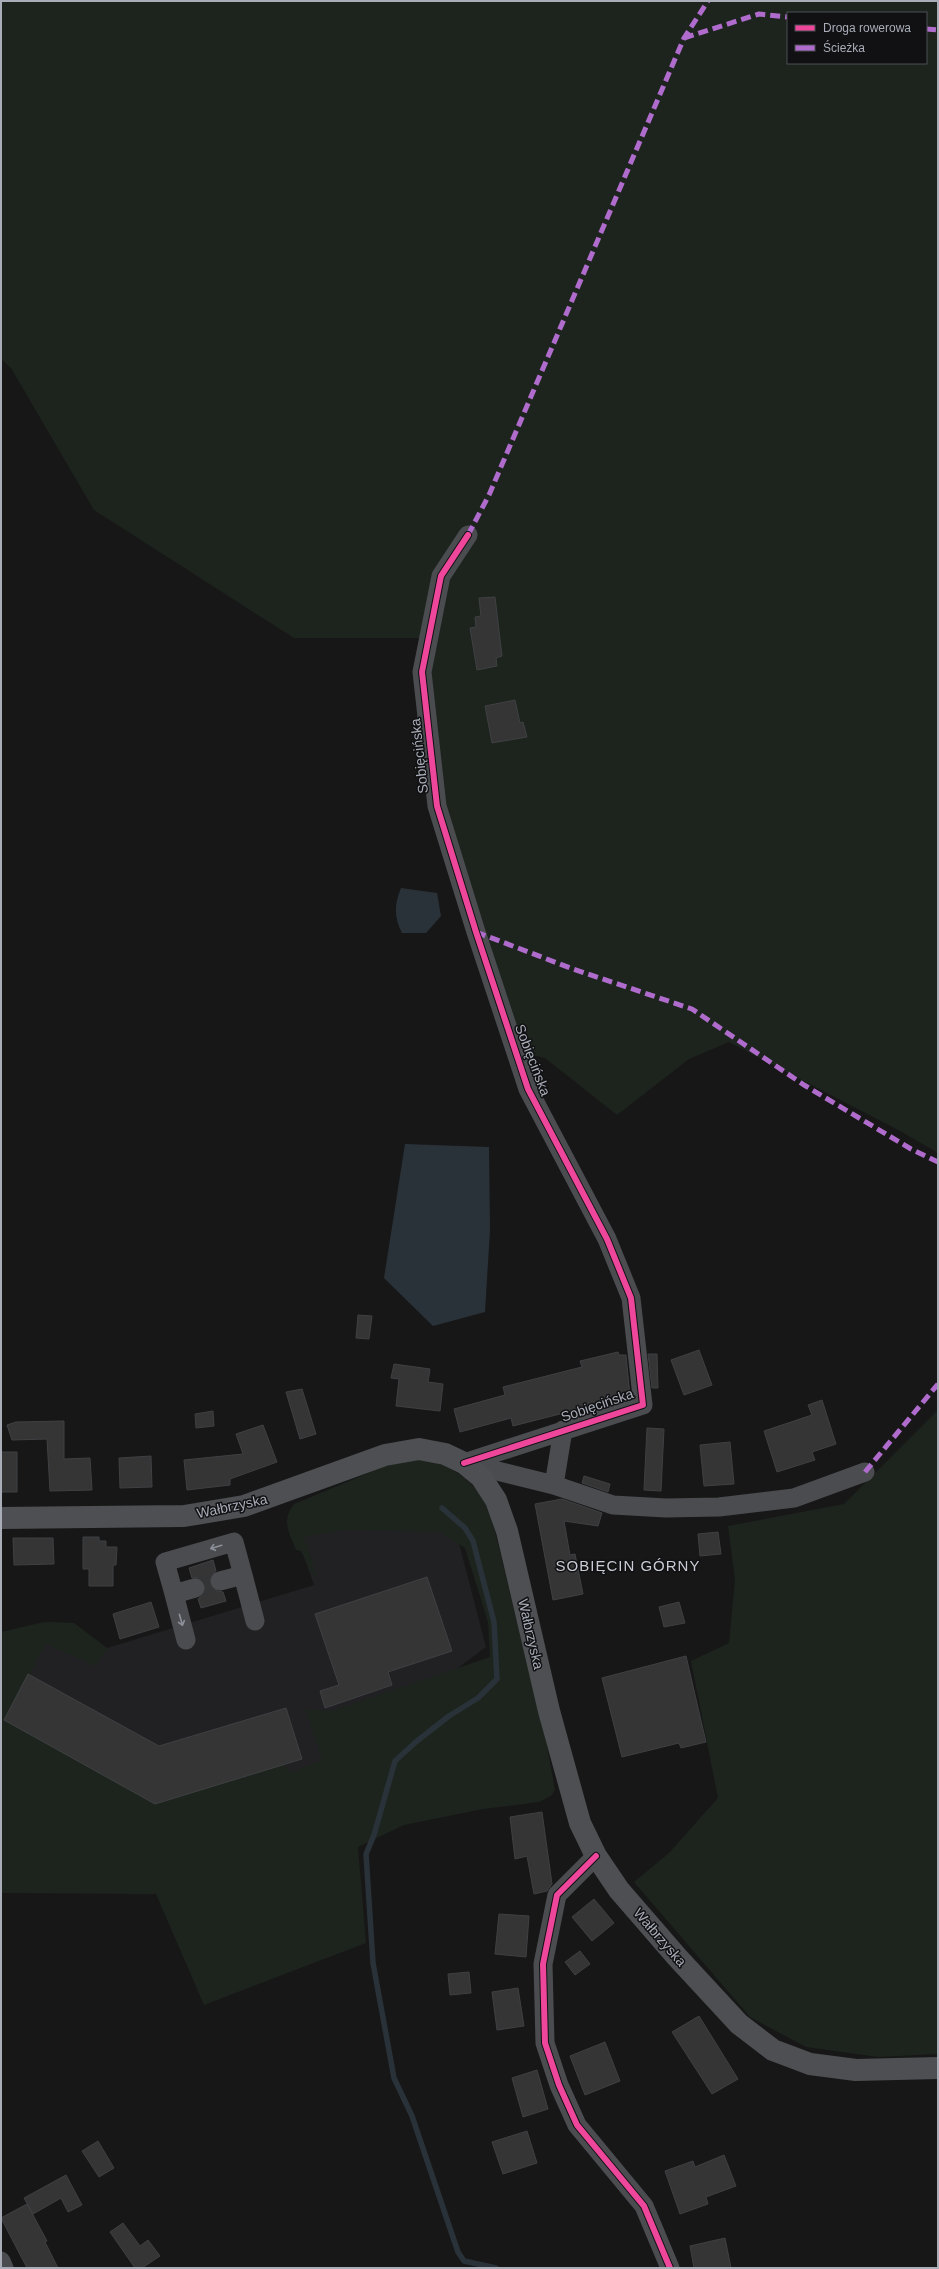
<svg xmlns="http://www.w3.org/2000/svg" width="939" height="2269" font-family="Arial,sans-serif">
<rect width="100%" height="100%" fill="#171717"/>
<!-- built -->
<path fill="#212123" d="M 371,1524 L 455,1528 L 486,1647 L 330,1764 L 155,1814 L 1,1730 L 1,1699 L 44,1622 L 74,1623 L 107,1648 L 314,1585 L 297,1537 Z"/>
<!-- green -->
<path fill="#1d241e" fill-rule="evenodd" d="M 1,1 L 938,1 L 938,1153 L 900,1131 L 729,1042 L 689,1059 L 617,1115 L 545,1058 L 511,1050 L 449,831 L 426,638 L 294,638 L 94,510 L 11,368 L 1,359 ZM 788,13 L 926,13 L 926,63 L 788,63 Z
M 938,1410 L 938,2054 L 878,2057 L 806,2047 L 750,2017 L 634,1882 L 669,1853 L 718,1798 L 691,1661 L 729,1643 L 735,1580 L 728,1526 L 844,1504 Z
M 416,1458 C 451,1464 477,1480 491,1515 L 547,1746 L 555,1790 L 551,1796 L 539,1802 L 483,1809 L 404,1825 L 358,1847 L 366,1943 L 204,2005 L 156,1894 L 1,1893 L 1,1632 L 44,1622 L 74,1623 L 107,1648 L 95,1666 L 46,1644 L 4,1720 L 154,1803 L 284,1764 L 290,1773 L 322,1760 L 305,1709 L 332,1711 L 490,1657 L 488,1622 L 465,1548 L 440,1532 L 345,1530 L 304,1537 L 318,1580 L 310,1570 L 301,1551 L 296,1550 C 289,1532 281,1521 294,1504 L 383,1467 Z"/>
<!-- water -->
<path fill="#2a3239" d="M 401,888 L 437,893 L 441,916 L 426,933 L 402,933 C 394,917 394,905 401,888 Z
M 405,1144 L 489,1147 L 490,1230 L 485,1312 L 433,1326 L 384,1278 Z"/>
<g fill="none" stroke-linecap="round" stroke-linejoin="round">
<!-- stream -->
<path stroke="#2a3239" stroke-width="5.5" d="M 442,1508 L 465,1528 L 473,1541 L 494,1622 L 497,1679 L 478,1698 L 449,1716 L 417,1741 L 395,1761 L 374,1835 L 366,1854 L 373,1963 L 394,2078 L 412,2116 L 458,2252 L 464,2261 L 496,2268"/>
</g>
<!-- building -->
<path fill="#353536" stroke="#3f4043" d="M 495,597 L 502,656 L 496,658 L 497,666 L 477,670 L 470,628 L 476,627 L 475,617 L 481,616 L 479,598 Z
M 515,700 L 520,723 L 523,722 L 527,737 L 492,743 L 485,706 Z
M 358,1315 L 372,1316 L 369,1339 L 356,1338 Z
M 699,1350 L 712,1385 L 684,1395 L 671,1360 Z
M 618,1352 L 619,1355 L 626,1355 L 630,1396 L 513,1426 L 511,1418 L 460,1432 L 454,1409 L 505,1395 L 503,1387 L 582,1367 L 580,1361 Z
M 648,1354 L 657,1354 L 658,1388 L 652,1388 Z
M 394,1364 L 430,1369 L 428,1382 L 443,1384 L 440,1411 L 396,1406 L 399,1379 L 391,1378 Z
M 302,1389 L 316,1434 L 300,1439 L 286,1392 Z
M 822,1400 L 836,1444 L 812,1452 L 815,1460 L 777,1472 L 764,1431 L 812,1415 L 808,1405 Z
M 213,1411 L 214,1426 L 196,1428 L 195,1414 Z
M 64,1421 L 64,1459 L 90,1458 L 92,1490 L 50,1491 L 47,1439 L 12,1440 L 7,1425 L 16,1422 Z
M 263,1425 L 277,1462 L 230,1479 L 230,1485 L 187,1490 L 184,1460 L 243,1454 L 236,1434 Z
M 647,1428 L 664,1429 L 661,1491 L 644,1490 Z
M 730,1442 L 734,1484 L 704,1486 L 700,1445 Z
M 1,1452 L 17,1452 L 17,1492 L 1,1492 Z
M 151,1456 L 152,1487 L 120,1488 L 119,1458 Z
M 584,1476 L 610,1484 L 608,1492 L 582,1483 Z
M 562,1499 L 602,1513 L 598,1526 L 564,1521 L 570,1555 L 575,1554 L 583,1594 L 553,1600 L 535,1504 Z
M 718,1532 L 721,1554 L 700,1556 L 698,1534 Z
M 83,1537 L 99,1537 L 99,1541 L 106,1541 L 106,1547 L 117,1547 L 116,1565 L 113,1565 L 113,1586 L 89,1586 L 89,1569 L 83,1569 Z
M 13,1538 L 53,1538 L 54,1564 L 14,1565 Z
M 213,1560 L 216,1571 L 210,1578 L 210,1584 L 217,1591 L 223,1592 L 226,1601 L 201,1608 L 198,1599 L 203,1595 L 207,1585 L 198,1577 L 192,1578 L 189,1568 Z
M 427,1577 L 452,1651 L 388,1672 L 392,1685 L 325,1708 L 320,1691 L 339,1685 L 315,1614 Z
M 151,1602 L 159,1627 L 120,1639 L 113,1614 Z
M 679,1602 L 685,1623 L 664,1627 L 659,1607 Z
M 686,1656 L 706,1742 L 681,1748 L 679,1743 L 622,1757 L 602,1678 Z
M 28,1674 L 159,1746 L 286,1708 L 302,1759 L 155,1804 L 4,1720 Z
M 542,1812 L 552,1884 L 547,1891 L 534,1894 L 527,1856 L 515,1859 L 510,1817 Z
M 594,1899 L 614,1923 L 592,1941 L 572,1917 Z
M 499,1914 L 529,1916 L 526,1957 L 495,1954 Z
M 580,1951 L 590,1964 L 575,1975 L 565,1962 Z
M 469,1972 L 471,1993 L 450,1995 L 448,1974 Z
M 518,1988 L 524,2026 L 497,2030 L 492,1992 Z
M 699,2016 L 738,2079 L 712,2094 L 672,2032 Z
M 605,2042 L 620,2081 L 585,2095 L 570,2056 Z
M 537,2070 L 548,2109 L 523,2117 L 512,2078 Z
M 527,2131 L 537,2163 L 503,2174 L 492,2142 Z
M 98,2141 L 114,2168 L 99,2177 L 82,2151 Z
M 724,2155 L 736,2186 L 706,2197 L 708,2204 L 680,2214 L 665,2171 L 693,2161 L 695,2167 Z
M 66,2175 L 82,2205 L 68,2212 L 61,2198 L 33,2214 L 24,2198 Z
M 27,2204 L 47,2241 L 45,2242 L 58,2268 L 27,2268 L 1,2218 Z
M 123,2223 L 140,2246 L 148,2240 L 160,2256 L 142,2268 L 135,2268 L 110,2232 Z
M 725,2238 L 731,2268 L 694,2268 L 690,2246 Z"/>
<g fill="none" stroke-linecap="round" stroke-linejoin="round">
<!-- minor-tunnel -->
<path stroke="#343537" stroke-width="19" stroke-dasharray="19 10" stroke-linecap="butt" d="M 195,1588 L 220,1581"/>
<!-- minor -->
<path stroke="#4b4c50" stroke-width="19" d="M 464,1463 L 643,1405 L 631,1298 L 607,1239 L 528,1089 L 476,932 L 437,806 L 422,672 L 441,576 L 468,535
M 465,1463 L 554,1485 L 613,1505 L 666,1508 L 719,1507 L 794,1498 L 865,1472
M 554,1485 L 563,1430
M 220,1581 L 243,1575 L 255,1621
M 174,1594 L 165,1562 L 234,1542 L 243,1575
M 186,1640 L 174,1594 L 195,1588
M 596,1856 L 557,1895 L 543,1964 L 545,2043 L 559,2085 L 577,2125 L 644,2206 L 670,2268
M 1,2261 L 4,2268"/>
<!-- major -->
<path stroke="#4d4f52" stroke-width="22" d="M 1,1518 L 184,1516 L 244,1506 L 385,1455 L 419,1449 L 445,1454 L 464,1463 L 481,1477 L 496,1500 L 507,1531 L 549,1711 L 580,1823 L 596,1856 L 619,1890 L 677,1957 L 739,2024 L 773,2050 L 810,2064 L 856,2070 L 938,2068"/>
<!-- quiet -->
<path stroke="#b06ccc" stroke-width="5" stroke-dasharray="10 5" stroke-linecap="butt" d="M 926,29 L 938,30
M 684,38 L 759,14 L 788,17
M 468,535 L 489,495 L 684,38 L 708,1
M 476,932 L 573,969 L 692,1009 L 804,1085 L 911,1149 L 938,1162
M 865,1472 L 938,1384"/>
<defs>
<path id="cycleway" d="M 464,1463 L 643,1405 L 631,1298 L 607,1239 L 528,1089 L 476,932 L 437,806 L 422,672 L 441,576 L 468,535
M 596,1856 L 557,1895 L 543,1964 L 545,2043 L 559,2085 L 577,2125 L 644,2206 L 670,2268"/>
</defs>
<!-- cycleway casing -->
<use href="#cycleway" stroke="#111113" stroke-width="8"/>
<!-- cycleway -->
<use href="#cycleway" stroke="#ed469a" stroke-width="6"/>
</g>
<!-- one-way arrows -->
<defs><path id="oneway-shaft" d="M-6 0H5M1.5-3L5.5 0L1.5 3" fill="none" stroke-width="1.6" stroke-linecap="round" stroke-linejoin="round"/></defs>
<g stroke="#8c9099">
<use href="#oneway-shaft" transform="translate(216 1547) rotate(163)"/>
<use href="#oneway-shaft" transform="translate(181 1620) rotate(74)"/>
</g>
<g text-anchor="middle" stroke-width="3" stroke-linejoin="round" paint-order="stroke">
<!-- street labels -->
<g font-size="14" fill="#a8adb8" stroke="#111113">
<text transform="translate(419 756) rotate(-96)" y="5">Sobięcińska</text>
<text transform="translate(533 1060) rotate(69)" y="5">Sobięcińska</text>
<text transform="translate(597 1405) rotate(-19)" y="5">Sobięcińska</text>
<text transform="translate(232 1506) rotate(-12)" y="5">Wałbrzyska</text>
<text transform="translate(531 1634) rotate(77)" y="5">Wałbrzyska</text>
<text transform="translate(660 1937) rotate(49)" y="5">Wałbrzyska</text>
</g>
<!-- neighbourhood labels -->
<g font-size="15" letter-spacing="1" fill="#c9ccd4" stroke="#111113">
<text x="628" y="1571">SOBIĘCIN GÓRNY</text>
</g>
</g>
<!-- border -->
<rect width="939" height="2269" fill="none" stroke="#a8adb8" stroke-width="4"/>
<!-- legend -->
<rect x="787" y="12" width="140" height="52" fill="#111113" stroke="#4d4f55"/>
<rect x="795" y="25" width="20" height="6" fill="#ed469a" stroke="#4d4f55"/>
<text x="823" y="32" font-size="12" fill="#a8adb8">Droga rowerowa</text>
<rect x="795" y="45" width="20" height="6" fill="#b06ccc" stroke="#4d4f55"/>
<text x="823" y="52" font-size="12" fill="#a8adb8">Ścieżka</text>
</svg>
